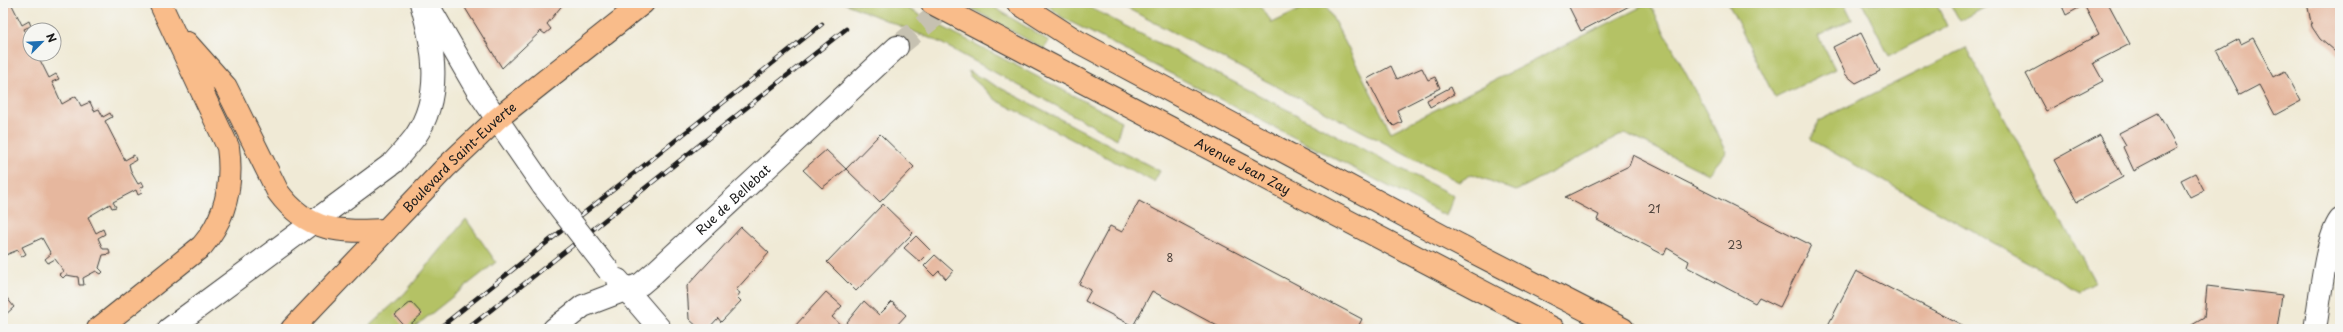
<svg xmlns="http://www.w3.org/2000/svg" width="2343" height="332" font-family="'Playpen Sans',sans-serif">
<rect width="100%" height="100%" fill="#f6f6f2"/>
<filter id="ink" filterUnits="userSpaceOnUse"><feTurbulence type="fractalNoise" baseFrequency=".025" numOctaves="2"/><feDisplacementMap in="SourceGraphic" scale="8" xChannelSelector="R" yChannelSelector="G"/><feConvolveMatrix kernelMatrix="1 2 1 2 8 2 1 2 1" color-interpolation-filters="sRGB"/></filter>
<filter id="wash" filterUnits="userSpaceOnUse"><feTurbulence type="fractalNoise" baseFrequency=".012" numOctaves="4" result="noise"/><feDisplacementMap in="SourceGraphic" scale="16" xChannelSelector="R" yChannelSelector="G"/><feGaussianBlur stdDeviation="0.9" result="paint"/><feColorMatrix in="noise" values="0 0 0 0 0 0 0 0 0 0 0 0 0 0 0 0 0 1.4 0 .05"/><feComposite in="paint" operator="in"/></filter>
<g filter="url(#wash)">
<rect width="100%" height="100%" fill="#f0ead6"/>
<!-- green -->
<path fill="#b4c265" stroke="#686f40" d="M 844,3 L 897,3 L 1122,121 L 1117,139 L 939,42 Z
M 962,3 L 987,3 L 1049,41 L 1044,49 Z
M 1045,3 L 1081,3 L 1454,196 L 1446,216 L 1063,18 Z
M 1117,3 L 1259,3 L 1272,23 L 1314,3 L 1325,3 L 1391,132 L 1649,3 L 1727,152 L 1708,174 L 1625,133 L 1516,191 L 1472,174 L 1459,182 Z
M 1728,3 L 1844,3 L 1852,19 L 1818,36 L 1835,69 L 1775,98 Z
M 1862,3 L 1936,3 L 1947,26 L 1889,56 Z
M 1950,3 L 1993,3 L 1960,21 Z
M 1966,48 L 2095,282 L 2079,291 L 1811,140 L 1818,121 Z
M 968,71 L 1160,171 L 1154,182 L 996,100 L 969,75 Z
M 466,219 L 496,262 L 412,329 L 366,329 L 405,293 Z"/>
<g id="blocks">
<!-- building -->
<path fill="#e6b79e" d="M 3,3 L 11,3 L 22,25 L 29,21 L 31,26 L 24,29 L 30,41 L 30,54 L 42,54 L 38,56 L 49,78 L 56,74 L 59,79 L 52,82 L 62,104 L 76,96 L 81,106 L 90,102 L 94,111 L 99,109 L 103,117 L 110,113 L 112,117 L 105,121 L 125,160 L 134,155 L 136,160 L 129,164 L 131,172 L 138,184 L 142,182 L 144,186 L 140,188 L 142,193 L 138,195 L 136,190 L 113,202 L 116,207 L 112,208 L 110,204 L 88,217 L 96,233 L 103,229 L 105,234 L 98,238 L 103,249 L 109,249 L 110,254 L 103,255 L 99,268 L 103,272 L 101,274 L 96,271 L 83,278 L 84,285 L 79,285 L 78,277 L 66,275 L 63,278 L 59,274 L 64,271 L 55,259 L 48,263 L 45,259 L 51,254 L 42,238 L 22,247 L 26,254 L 21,257 L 18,250 L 3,256 Z
M 462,3 L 564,3 L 547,24 L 551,29 L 545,34 L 541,31 L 502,68 Z
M 1571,3 L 1635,3 L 1581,31 L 1568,5 Z
M 2068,3 L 2108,3 L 2130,44 L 2093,63 L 2103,81 L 2046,111 L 2026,74 L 2099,34 L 2084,5 L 2066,15 L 2062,6 Z
M 2307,3 L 2340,3 L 2340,56 L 2320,39 L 2312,27 Z
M 1861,33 L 1880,71 L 1856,83 L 1846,75 L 1833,47 Z
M 2253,38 L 2274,77 L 2285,71 L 2301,101 L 2275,115 L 2259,85 L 2240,95 L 2217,51 L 2239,39 L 2241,44 Z
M 1391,66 L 1397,79 L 1422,68 L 1428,80 L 1435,77 L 1440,88 L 1397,110 L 1402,122 L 1394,126 L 1388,120 L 1367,79 Z
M 1451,87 L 1454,94 L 1430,107 L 1427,100 Z
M 2158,113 L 2177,148 L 2134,171 L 2123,147 L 2126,145 L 2119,133 Z
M 880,134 L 914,167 L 880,202 L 846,169 Z
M 2100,135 L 2123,177 L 2077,202 L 2054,160 Z
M 826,150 L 846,169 L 822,188 L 803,170 Z
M 1633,155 L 1811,245 L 1780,307 L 1759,297 L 1755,303 L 1687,267 L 1689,261 L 1667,248 L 1664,255 L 1597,220 L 1599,215 L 1565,197 L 1629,166 Z
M 2195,173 L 2204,190 L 2190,197 L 2181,180 Z
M 1139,201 L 1362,319 L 1357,329 L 1223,329 L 1152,291 L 1133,326 L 1085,301 L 1091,290 L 1079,284 L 1110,226 L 1122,232 Z
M 883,204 L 913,233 L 856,291 L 827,262 Z
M 741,227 L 769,253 L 736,290 L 740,293 L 737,297 L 741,301 L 721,322 L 718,318 L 708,329 L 700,329 L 689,319 L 687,286 Z
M 916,236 L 931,251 L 920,262 L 904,248 Z
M 935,255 L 953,271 L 946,279 L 939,271 L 934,276 L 924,266 Z
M 1856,271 L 1970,329 L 1826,329 Z
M 2207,286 L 2282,295 L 2277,329 L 2185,329 L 2204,318 Z
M 826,292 L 842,306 L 832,317 L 843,327 L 864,301 L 879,315 L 892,302 L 906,315 L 896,326 L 899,329 L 797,329 L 794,327 Z
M 3,293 L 14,307 L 3,317 Z
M 411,302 L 422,314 L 406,328 L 395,315 Z"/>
</g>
</g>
<g filter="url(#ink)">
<use href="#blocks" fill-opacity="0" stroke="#3c3b38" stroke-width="1"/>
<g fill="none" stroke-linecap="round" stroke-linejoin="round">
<!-- minor-tunnel -->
<path stroke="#c6c1b1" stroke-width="22" stroke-dasharray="22 11" stroke-linecap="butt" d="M 897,47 L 951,3"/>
<defs>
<g id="minor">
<path d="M 432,12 L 477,90 L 543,186"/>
<path d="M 618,280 L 660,329"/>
<path d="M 169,329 L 393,163 C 400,155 408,146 415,137 C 443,96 434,48 421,3"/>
<path id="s1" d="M 554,329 L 583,306 L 641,284 L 654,273 L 897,47"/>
<path d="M 2315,329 C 2320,302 2325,240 2340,220"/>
</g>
<g id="major">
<path id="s2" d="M 932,3 L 1554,329"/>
<path d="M 1018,3 L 1077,41 L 1446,238 L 1623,329"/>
<path d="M 187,43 L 226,87 L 278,192 C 308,233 340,232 386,230"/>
<path d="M 98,329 L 202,246 C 226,218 233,184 228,147 L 160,3"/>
<path id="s3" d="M 292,329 L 446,167 L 498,118 L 643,3"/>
</g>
</defs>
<!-- minor casing -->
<use href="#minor" stroke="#3c3b38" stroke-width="24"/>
<!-- major casing -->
<use href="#major" stroke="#3c3b38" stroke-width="24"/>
<!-- minor -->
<use href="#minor" stroke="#fff" stroke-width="22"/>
<!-- major -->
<use href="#major" stroke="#f9bc8a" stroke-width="22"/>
<defs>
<path id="rail" d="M 438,329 L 822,24
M 467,329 L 846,29"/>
</defs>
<!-- rail casing -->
<use href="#rail" stroke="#1c1c1c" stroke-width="4.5"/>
<!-- rail -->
<use href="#rail" stroke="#f6f6f2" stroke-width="3" stroke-dasharray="9" stroke-linecap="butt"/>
<defs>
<path id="minor-bridge" d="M 543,186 L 609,271"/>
</defs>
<!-- minor-bridge casing -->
<use href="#minor-bridge" stroke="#3c3b38" stroke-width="24" stroke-linecap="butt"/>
<!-- minor-bridge -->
<use href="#minor-bridge" stroke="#fff" stroke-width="22"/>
</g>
</g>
<g text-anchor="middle" stroke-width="3" stroke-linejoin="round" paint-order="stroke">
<!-- number labels -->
<g font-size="11" fill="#4e433c">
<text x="1654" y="213">21</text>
<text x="1735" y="249">23</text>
<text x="1170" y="262">8</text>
</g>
<!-- street labels -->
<g font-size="13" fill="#1c1c1c" stroke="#f6f6f2">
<text dy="5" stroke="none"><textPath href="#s3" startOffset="240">Boulevard Saint-Euverte</textPath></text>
<text dy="5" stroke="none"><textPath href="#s2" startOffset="351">Avenue Jean Zay</textPath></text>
<text dy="5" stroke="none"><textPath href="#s1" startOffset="224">Rue de Bellebat</textPath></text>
</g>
</g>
<!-- margin -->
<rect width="2343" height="332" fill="none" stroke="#f6f6f2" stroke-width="16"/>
<!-- north arrow -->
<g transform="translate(42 42) rotate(66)"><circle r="19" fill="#f6f6f2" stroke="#9f9f9c"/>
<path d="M0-3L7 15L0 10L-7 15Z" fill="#1f6fb2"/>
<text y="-6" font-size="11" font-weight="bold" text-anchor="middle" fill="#1c1c1c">N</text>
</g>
</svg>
